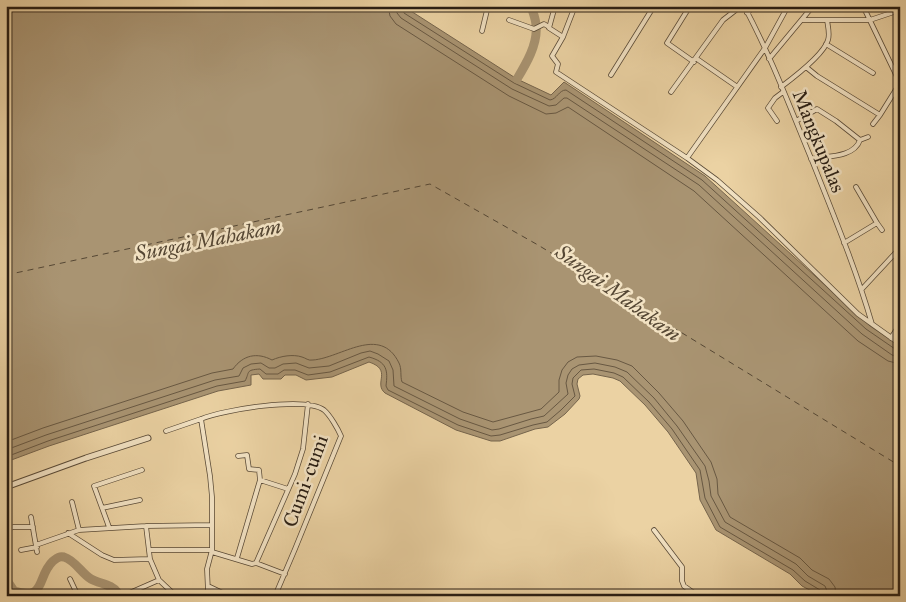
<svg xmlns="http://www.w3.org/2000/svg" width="906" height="602" font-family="'IM FELL Great Primer',serif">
<rect width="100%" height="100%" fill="#ebd2a3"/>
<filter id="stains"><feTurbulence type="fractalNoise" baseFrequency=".004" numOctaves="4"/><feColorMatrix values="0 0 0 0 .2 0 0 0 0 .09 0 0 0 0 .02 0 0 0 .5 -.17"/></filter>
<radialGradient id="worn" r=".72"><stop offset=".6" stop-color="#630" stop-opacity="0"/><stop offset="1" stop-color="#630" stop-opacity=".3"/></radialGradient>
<!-- water -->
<path fill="#a99472" stroke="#75644c" d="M 6,6 L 403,6 L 517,79 L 551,95 L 564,82 L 705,176 L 870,326 L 900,346 L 900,596 L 821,596 L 802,586 L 790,574 L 716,530 L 700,500 L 696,473 L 668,432 L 645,405 L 620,381 L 613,378 L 593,374 L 583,375 L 578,379 L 577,384 L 580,396 L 579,399 L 565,414 L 548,427 L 535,429 L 500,441 L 491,441 L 456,430 L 385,393 C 373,383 393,370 369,362 L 332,377 L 306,380 L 296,375 L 285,375 L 281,379 L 263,379 L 259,374 L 251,375 L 251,385 L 218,391 L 49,446 L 6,462 Z"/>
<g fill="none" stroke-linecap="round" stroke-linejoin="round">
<!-- shore -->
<path stroke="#685842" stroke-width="1" d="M 388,6 L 390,16 L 396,24 L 509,96 L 546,114 L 556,113 L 568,107 L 694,191 L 858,341 L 888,361 L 900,364
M 395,6 L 397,13 L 401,18 L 512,89 L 549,106 L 556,105 L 564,98 L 567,98 L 699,185 L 862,334 L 892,355 L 900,357
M 402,6 L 404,13 L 514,83 L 550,100 C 557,99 559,90 566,90 L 702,180 L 866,329 L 895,349 L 900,350
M 6,442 L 43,428 L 212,373 L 233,369 C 243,355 257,352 272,360 C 281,356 293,354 302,357 C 306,358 308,361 313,360 C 341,358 380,324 399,363 C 402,369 400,376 402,382 L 463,412 L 493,422 L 541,409 L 559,392 L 559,380 L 562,370 L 568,362 L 577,357 L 596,356 L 617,360 L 632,366 L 659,393 L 683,421 L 711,462 L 717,479 L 718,494 L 730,517 L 800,558 L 812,570 L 829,579 L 835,587 L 836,596
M 6,450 L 46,435 L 215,380 L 239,376 L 243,368 L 251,364 L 261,363 L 269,368 L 275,368 L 283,364 L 296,363 L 309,368 L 329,366 L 361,353 L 370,351 L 378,354 L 389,361 L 393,370 L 394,386 L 460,419 L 492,430 L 499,429 L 531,419 L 544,416 L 568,394 L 566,383 L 568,375 L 572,369 L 579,365 L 595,363 L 615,367 L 627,372 L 654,398 L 677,426 L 705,466 L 709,481 L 711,496 L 725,522 L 796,564 L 808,576 L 825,586 L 829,596
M 6,457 L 48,441 L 217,386 L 245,381 C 250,372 245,370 260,369 L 266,374 L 278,374 L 284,370 L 295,370 L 308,375 L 330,372 L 369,357 C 387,362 388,370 386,386 L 388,390 L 458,425 L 491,436 L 500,435 L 533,425 L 547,422 L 561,410 L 575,396 L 572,384 L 573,378 L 581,370 L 594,369 L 614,373 L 623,377 L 649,402 L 672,429 L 700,470 L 705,498 L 720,527 L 793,570 L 805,581 L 820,590 L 823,596"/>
<!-- river -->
<path stroke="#a99472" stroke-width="9" d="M 517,79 C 526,64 538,44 536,26 C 536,19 533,13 531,6
M 6,579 L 14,591 C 47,601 36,577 53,561 C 57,558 59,556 64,557 C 75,560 82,574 91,579 C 100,584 112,584 118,593 L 117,596"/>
<!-- ferry -->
<path stroke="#554734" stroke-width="1" stroke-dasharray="6 5" stroke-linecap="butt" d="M 6,275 L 430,184 L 538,245 L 900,466"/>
<defs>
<path id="minor" d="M 555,6 L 549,28 L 563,37
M 575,6 L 563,37 L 552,56 L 558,64 L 556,72 L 687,158 L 717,180 L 759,217 L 858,314 L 900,344
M 690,6 L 667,43 L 694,62
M 744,6 C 771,56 791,110 813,163 C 834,216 856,269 872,324
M 863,6 L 900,83
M 747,13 L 755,6
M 509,20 L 534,29 L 544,24 L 549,27
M 802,20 L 870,20 L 900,10
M 482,31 L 488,6
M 826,44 L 873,73
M 697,59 L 736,86
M 769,59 L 813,6
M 806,67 L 817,76 L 880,115
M 611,75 L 654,6
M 781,87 C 793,78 824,54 828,40 C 830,34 828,27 827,20
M 671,92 L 723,20 L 741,6
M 777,121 L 768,108 L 775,98 L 783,92
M 796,121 L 817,109 L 836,121 L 860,140 C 854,158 826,156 811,159
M 873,124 L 880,115 L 900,83
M 860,140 L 868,137
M 687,158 L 765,48 L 788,6
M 856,187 L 877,223
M 844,243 L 877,223 L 882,230
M 862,289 L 900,248
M 891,338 L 900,324
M 166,431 L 201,419
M 238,456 L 247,455 L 249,469 L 259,470 L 260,480
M 72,502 L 79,530
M 102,508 L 140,500
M 31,517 L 37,552
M 109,527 L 94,486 L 142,470
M 6,530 L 13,527 L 33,527
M 654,530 L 682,567 L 682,581 L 684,586 L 698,596
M 68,533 L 102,555 L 114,560 L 150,559 L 146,526 L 212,525
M 36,545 L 79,530 L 146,526
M 21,550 L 37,547
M 149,550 L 212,550
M 212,552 L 252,564 L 256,563 L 295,474 L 303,449 L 308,404
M 237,558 L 260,480 L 288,489
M 150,559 L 159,580 L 176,596
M 256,563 L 285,574
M 70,579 L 78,596
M 208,586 L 227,595
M 127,594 L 159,580
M 206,596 L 208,591 L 207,569 L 212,550 L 212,497 L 210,476 L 201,419 C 223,410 305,396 324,410 C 330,415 338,429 341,436 L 295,549 L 275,596"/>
<path id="tertiary" d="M 6,487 L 86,458 L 148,438"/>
</defs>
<!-- minor casing -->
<use href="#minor" stroke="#594a37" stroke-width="5.5"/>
<!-- tertiary casing -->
<use href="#tertiary" stroke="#594a37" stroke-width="7"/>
<!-- minor -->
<use href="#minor" stroke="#f2e2c3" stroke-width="4"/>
<!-- tertiary -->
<use href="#tertiary" stroke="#f2e2c3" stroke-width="5"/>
</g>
<g text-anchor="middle" stroke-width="5" stroke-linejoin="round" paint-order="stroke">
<!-- street labels -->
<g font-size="20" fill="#281d13" stroke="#f2e2c3">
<text transform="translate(819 141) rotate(68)" y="7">Mangkupalas</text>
<text transform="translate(305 481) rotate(-70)" y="7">Cumi-cumi</text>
</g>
<!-- water labels -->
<g font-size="21" font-style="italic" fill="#554734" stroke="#f2e2c3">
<text transform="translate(208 240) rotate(-11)" y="7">Sungai Mahakam</text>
<text transform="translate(618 293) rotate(36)" y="7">Sungai Mahakam</text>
</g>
</g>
<!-- margin -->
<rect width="906" height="602" fill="none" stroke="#ebd2a3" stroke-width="25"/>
<rect x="8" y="8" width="891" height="587" fill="none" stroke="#281d13" stroke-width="2.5"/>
<rect x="12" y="12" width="881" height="577" fill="none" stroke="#281d13"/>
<rect width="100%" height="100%" filter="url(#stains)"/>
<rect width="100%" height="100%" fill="url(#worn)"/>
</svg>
